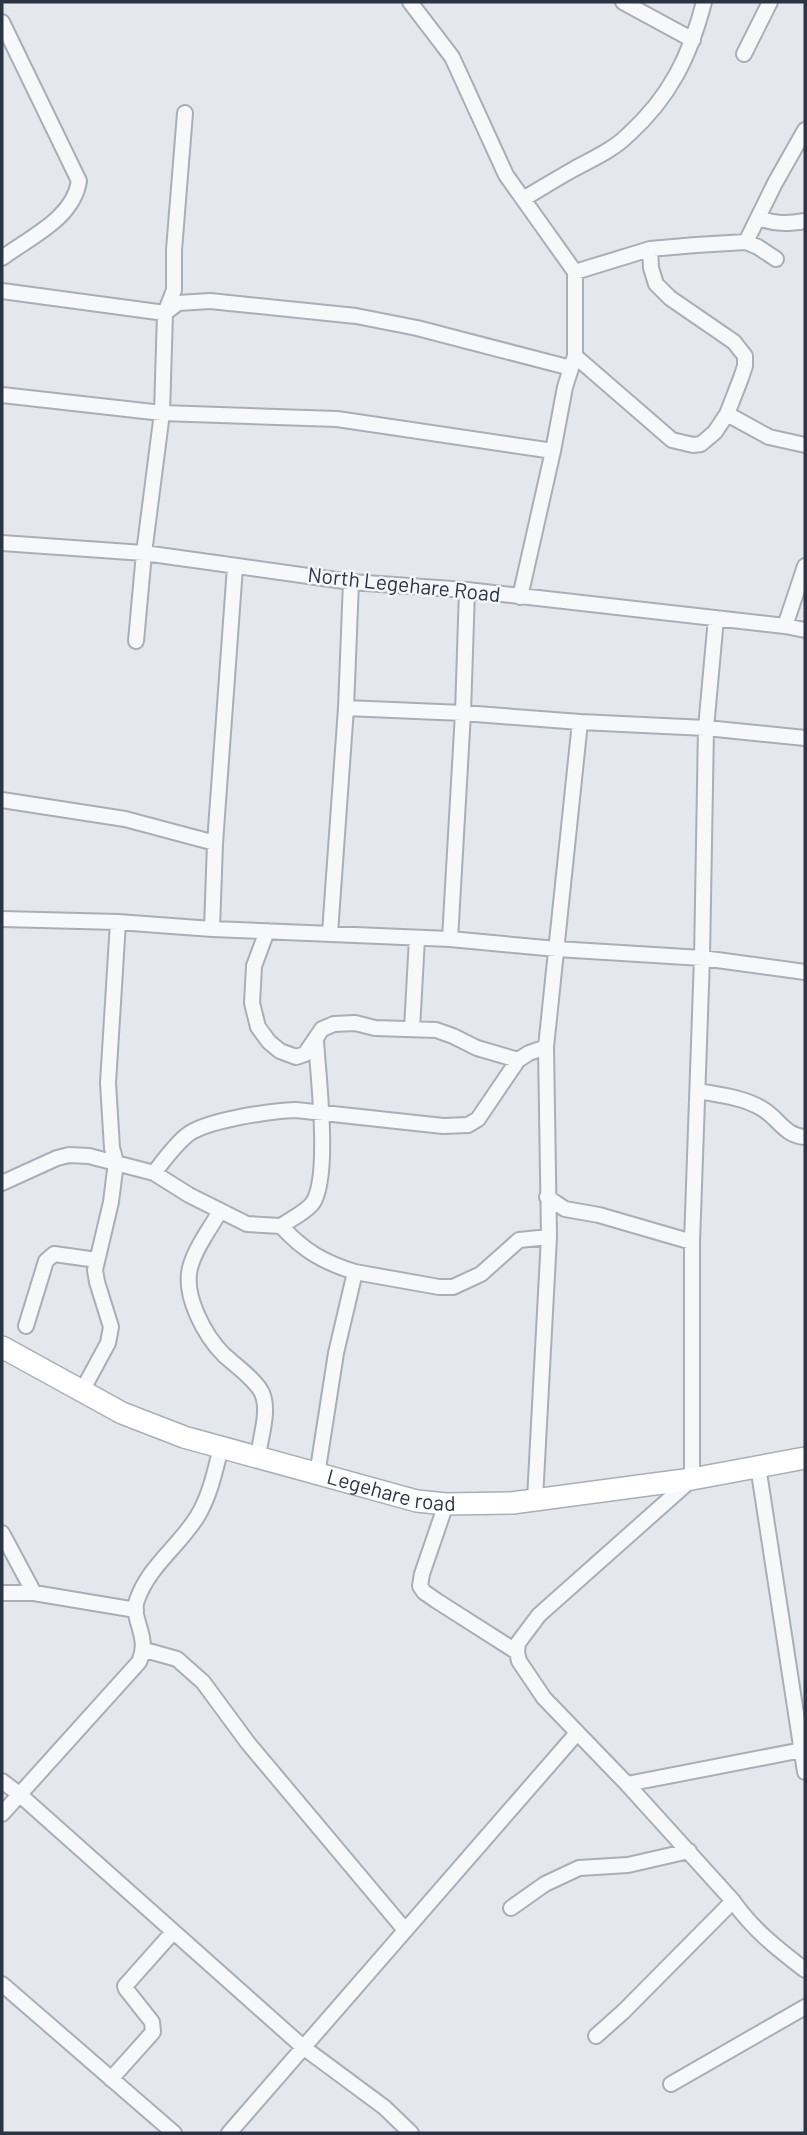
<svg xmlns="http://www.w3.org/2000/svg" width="807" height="2135" font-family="Barlow,sans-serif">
<rect width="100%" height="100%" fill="#e4e7ec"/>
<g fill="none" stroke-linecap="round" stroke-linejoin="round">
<defs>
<path id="street" d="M 410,2 L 452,57 L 506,175 L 575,272 L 575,356 L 565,387 L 553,451 L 520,597
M 623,2 L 693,40
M 2,22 L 79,181 C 73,219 30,237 2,258
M 744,54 L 770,2
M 523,199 C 540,189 556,179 574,169 C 592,159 613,150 628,135 C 670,97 690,56 704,2
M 758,218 C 775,224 787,224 805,221
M 746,242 L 775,183 L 805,130
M 575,272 L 650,249 L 696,245 L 746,242 L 758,247 L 776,259
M 2,291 L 165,313 L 178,303 L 210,301 L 356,316 L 417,328 L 571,368
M 575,356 L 672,440 L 693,445 L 701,444 L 715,432 L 727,414 L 741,378 L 745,366 L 745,356 L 734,342 L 670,298 L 656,284 L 651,268 L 650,249
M 2,395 L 162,413 L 337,419 L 553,451
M 727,414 L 769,437 L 805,445
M 2,543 L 144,553 L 351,582 L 467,590 L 785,626 L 805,630
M 716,618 L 706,728 L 702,958 L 692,1242 L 692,1479 L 539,1615 L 518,1643 L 517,1652 L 519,1661 L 544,1698 L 627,1784 L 733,1901 C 753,1930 778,1949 805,1970
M 785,626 L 805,566
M 136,641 L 144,553 L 162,413 L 165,313 L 174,290 L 174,250 L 185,113
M 346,708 L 463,713 L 580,722 L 706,728 L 805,738
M 2,800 L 125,819 L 215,843
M 2,919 L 118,922 L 212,929 L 450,939 L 557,949 L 702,958 L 805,972
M 212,929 L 215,843 L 235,567
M 267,931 L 254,966 L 252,1003 L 258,1027 L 269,1042 L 280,1051 L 296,1057 L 305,1054 L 322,1029 L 334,1024 L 355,1023 L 375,1028 L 436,1030 L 453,1036 L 477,1048 L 518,1060
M 330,933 L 346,708 L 351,582
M 450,939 L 463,713 L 467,590
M 412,1029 L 417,938
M 698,1091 C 719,1095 742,1097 761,1108 C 778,1117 784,1136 805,1137
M 154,1173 C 164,1160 174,1146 186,1136 C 204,1120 271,1111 296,1110 L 443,1126 L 468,1125 L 478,1119 L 518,1060 L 529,1053 L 546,1047
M 2,1183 L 57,1158 L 69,1155 L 89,1156 L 154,1173 L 189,1195 L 247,1224 L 281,1226 C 304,1251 323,1262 355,1272
M 547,1197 L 565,1209 L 599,1215 L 692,1242
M 220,1211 C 210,1229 195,1248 190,1268 C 183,1296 205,1336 224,1355 C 235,1365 256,1380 262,1393 C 270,1411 260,1438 258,1457
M 281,1226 C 291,1219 304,1213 312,1204 C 331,1179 318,1075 316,1041
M 26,1326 L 46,1261 L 54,1254 L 97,1260
M 82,1391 L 108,1343 L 111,1327 L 97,1282 L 95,1270 L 111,1202 L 116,1162 L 112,1148 L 108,1083 L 118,922
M 758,1466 L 805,1772
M 317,1475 L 336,1353 L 355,1272 L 439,1287 L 453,1287 L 481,1274 L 519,1240 L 549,1237
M 535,1499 L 549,1237 L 546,1047 L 580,722
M 446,1504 L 422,1574 L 420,1586 L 424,1592 L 437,1601 L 517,1652
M 2,1533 L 34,1593
M 2,1593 L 34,1593 L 136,1610
M 145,1650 L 177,1659 L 203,1682 L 248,1743 L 405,1930
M 2,1781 L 19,1794 L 303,2047 L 384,2107 L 411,2133
M 627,1784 L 802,1750
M 2,1814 L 139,1662 C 151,1637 130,1619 137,1600 C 149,1566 179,1546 197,1517 C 210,1496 215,1471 221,1447
M 511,1908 L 545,1884 L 579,1868 L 628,1865 L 689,1851
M 2,1984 L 174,2133
M 596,2036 L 624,2011 L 733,1901
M 111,2079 L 153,2032 L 152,2022 L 126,1989 L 125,1986 L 173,1932
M 671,2084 L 805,2007
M 229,2133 L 577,1733"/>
<g id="secondary">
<path id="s1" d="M 2,1347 L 122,1413 L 184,1437 L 417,1501 L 446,1504 L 512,1503 L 692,1479 L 805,1458"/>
</g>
</defs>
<!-- street casing -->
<use href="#street" stroke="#a9aeb7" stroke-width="18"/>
<!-- secondary casing -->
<use href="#secondary" stroke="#a9aeb7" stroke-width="24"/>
<!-- street -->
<use href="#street" stroke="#f7f8fa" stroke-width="14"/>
<!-- secondary -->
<use href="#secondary" stroke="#fff" stroke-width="21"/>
</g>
<g text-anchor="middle" stroke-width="5" stroke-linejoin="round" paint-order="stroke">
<!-- street labels -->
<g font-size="21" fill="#2b3445" stroke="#f4f6f9">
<text transform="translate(404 585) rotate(6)" y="7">North Legehare Road</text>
<text dy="7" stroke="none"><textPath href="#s1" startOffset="418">Legehare road</textPath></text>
</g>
</g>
<!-- border -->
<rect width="807" height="2135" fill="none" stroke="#2b3445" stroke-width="7"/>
</svg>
